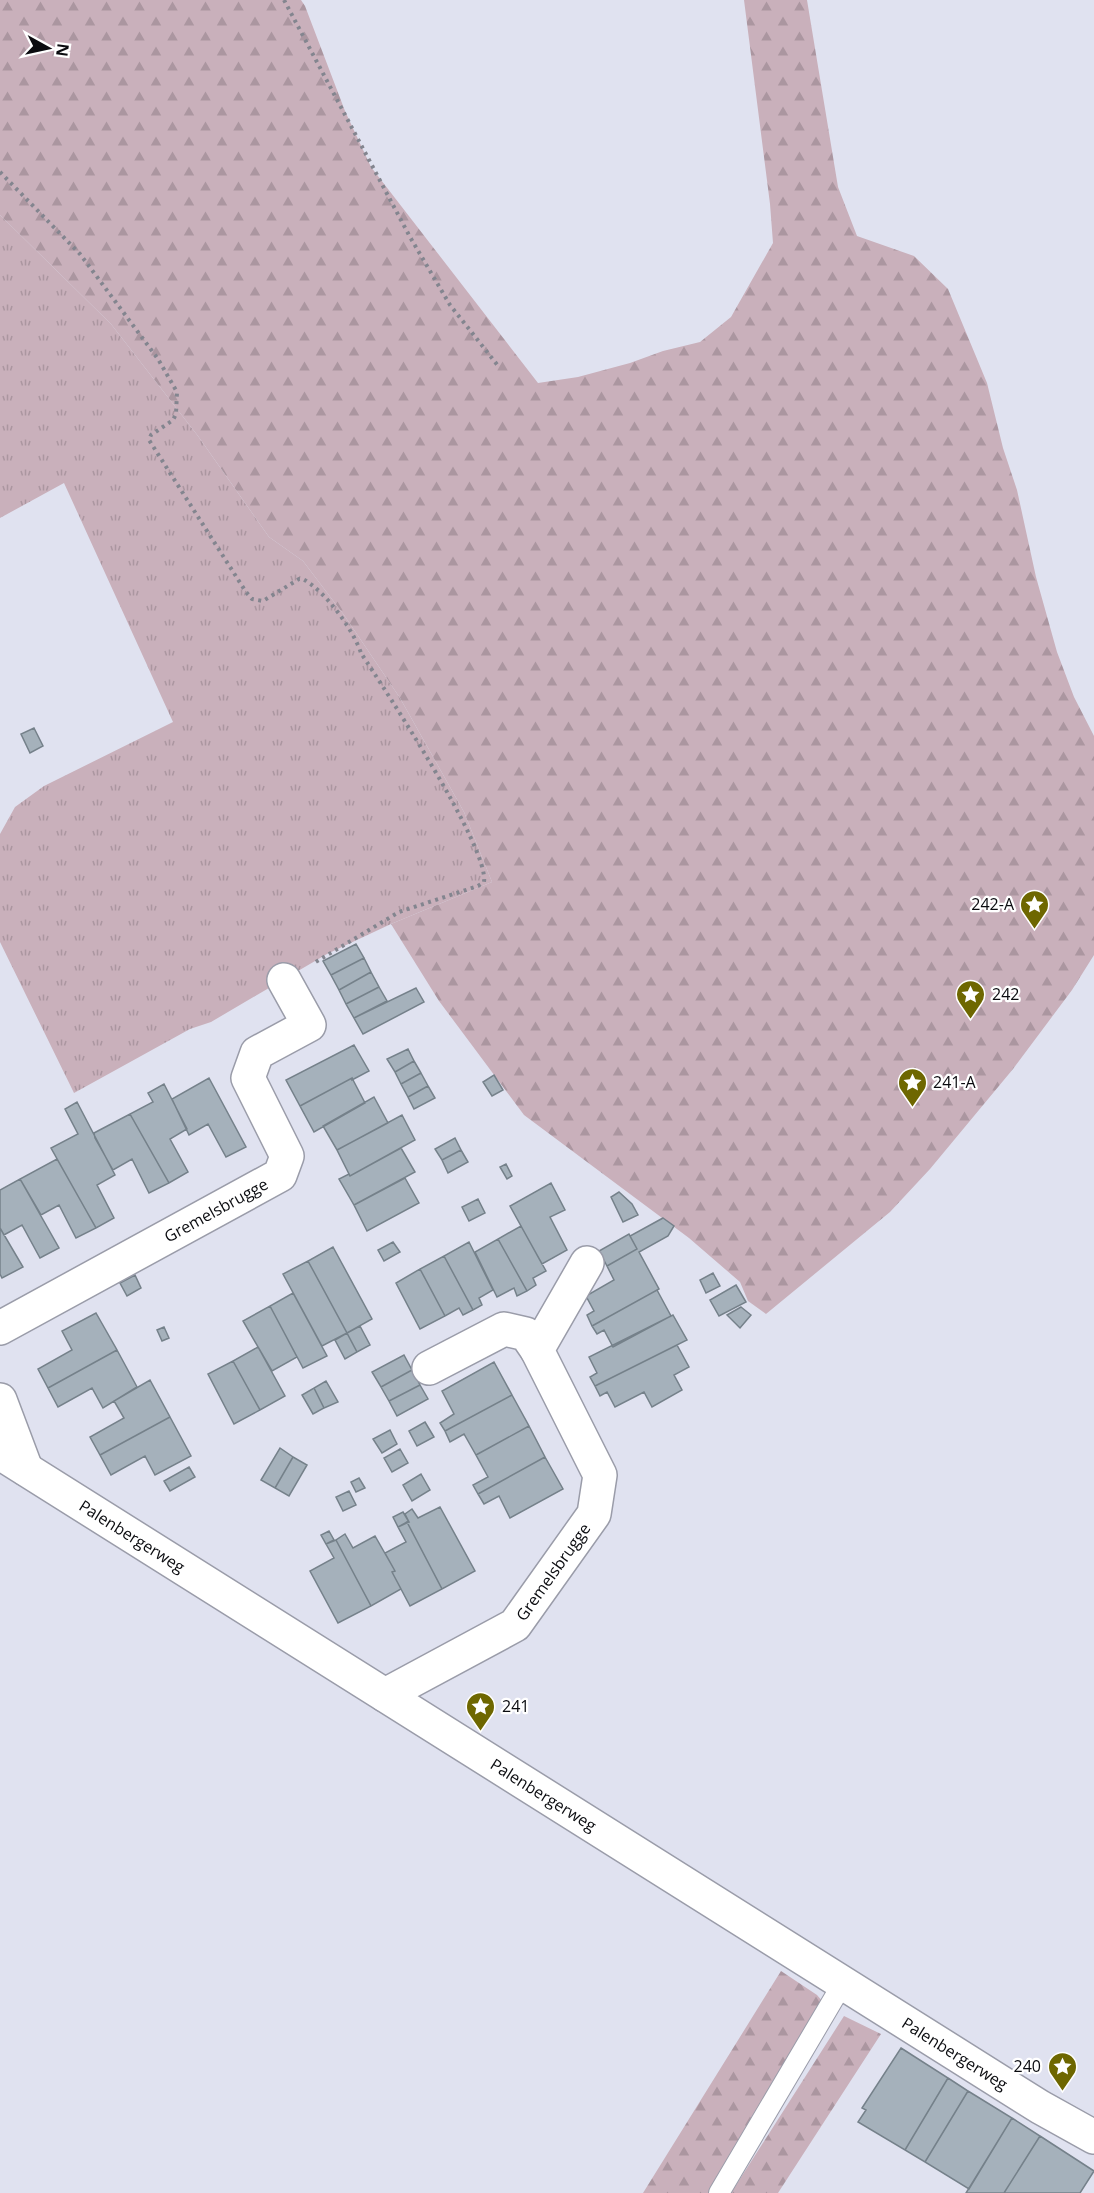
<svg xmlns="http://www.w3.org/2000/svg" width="1094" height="2193" font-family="'Open Sans',sans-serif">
<defs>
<pattern id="grass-tufts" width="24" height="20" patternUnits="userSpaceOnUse" patternTransform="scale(1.5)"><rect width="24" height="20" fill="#c9b0bb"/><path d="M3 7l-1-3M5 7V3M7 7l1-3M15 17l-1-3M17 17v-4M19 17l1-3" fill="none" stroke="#ab96a0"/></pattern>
<pattern id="forest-firs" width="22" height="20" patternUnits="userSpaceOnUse" patternTransform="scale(1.5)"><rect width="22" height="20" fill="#c9b0bb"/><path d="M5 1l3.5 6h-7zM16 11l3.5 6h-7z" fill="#ab96a0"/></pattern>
</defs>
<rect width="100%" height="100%" fill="#e0e2f0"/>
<!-- grass -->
<path fill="url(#grass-tufts)" d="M 0,215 L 111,324 L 198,436 L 269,537 L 303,561 L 344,615 L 400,698 L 464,812 L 492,882 L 391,924 L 327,954 L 211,1022 L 190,1029 L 74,1093 L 0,942 L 0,834 L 15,807 L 44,786 L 173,722 L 64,483 L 0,518 Z"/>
<!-- forest -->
<path fill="url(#forest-firs)" d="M 0,0 L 301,0 L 305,6 L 345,111 L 371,167 L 538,383 L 578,377 L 630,363 L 663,351 L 700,342 L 731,317 L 773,243 L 770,204 L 744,0 L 807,0 L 838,187 L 857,236 L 914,256 L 948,289 L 987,383 L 1003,448 L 1017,490 L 1036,577 L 1057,652 L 1074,697 L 1094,736 L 1094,955 L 1072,990 L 1013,1069 L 930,1169 L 890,1212 L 766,1314 L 748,1301 L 740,1282 L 689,1238 L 524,1115 L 439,1001 L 391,924 L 492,882 L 464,812 L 400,698 L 344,615 L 303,561 L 269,537 L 198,436 L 111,324 L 0,215 Z
M 781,1971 L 817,1995 L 823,2002 L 709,2193 L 643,2193 Z
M 844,2016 L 881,2034 L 778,2193 L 731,2193 Z"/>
<!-- building -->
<path fill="#a5b1bb" stroke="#75818a" stroke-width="1.5" d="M 34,728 L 43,746 L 30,753 L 21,734 Z
M 356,944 L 364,958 L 331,975 L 323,961 Z
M 364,958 L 371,972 L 339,990 L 331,975 Z
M 371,972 L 379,987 L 346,1004 L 339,990 Z
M 379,987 L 387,1001 L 354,1018 L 346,1004 Z
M 416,988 L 424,1002 L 363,1034 L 354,1018 Z
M 354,1045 L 369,1071 L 352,1080 L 352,1078 L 300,1106 L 286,1080 Z
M 408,1049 L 414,1061 L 395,1072 L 387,1059 Z
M 414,1061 L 421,1073 L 401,1084 L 395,1072 Z
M 421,1073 L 428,1086 L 408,1097 L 401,1084 Z
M 494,1075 L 503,1090 L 492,1096 L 483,1082 Z
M 209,1078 L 246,1147 L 226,1157 L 208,1124 L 189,1135 L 172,1099 Z
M 352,1078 L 365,1103 L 314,1132 L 300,1106 Z
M 164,1084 L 187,1129 L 170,1139 L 188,1172 L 169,1183 L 130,1114 L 153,1102 L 148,1093 Z
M 428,1086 L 435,1098 L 414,1109 L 408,1097 Z
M 374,1097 L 388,1123 L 337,1150 L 323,1126 Z
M 77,1102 L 115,1175 L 97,1185 L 114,1218 L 96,1228 L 51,1148 L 78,1134 L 65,1109 Z
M 130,1114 L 169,1183 L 149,1193 L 132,1159 L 113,1170 L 95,1138 L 94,1133 Z
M 402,1115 L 415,1140 L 350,1176 L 337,1150 Z
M 455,1138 L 461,1150 L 442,1160 L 435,1149 Z
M 401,1148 L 415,1172 L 354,1205 L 339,1179 L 349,1174 L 350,1176 Z
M 461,1150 L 468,1162 L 448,1173 L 442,1160 Z
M 57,1159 L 96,1228 L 76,1238 L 59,1205 L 41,1215 L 20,1179 Z
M 506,1164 L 512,1176 L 507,1179 L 500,1167 Z
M 405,1178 L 419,1203 L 367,1231 L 354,1205 Z
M 20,1179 L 59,1248 L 40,1258 L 22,1225 L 4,1235 L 0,1228 L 0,1190 Z
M 551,1183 L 565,1210 L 550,1217 L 567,1250 L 542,1264 L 510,1206 Z
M 619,1192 L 632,1204 L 638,1215 L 623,1222 L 611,1197 Z
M 478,1199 L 485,1213 L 469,1221 L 462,1207 Z
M 663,1218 L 674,1226 L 668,1236 L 639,1252 L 659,1289 L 592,1326 L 587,1315 L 594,1311 L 586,1296 L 614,1280 L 607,1266 L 637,1249 L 630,1236 Z
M 521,1226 L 546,1271 L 533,1278 L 536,1285 L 527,1291 L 498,1239 Z
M 0,1228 L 23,1267 L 2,1278 L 0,1274 Z
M 629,1234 L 637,1249 L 607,1266 L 599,1251 Z
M 498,1239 L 527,1291 L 517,1296 L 514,1288 L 497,1297 L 475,1252 Z
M 393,1242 L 400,1252 L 384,1261 L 378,1250 Z
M 469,1242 L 493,1290 L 479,1298 L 482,1305 L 473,1310 L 444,1256 Z
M 333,1247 L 372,1319 L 347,1333 L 308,1261 Z
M 444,1256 L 473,1310 L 463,1315 L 459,1308 L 445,1316 L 420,1269 Z
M 308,1261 L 347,1333 L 322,1346 L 283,1274 Z
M 420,1269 L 445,1316 L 420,1329 L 396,1283 Z
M 713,1273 L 720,1286 L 706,1293 L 700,1280 Z
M 135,1275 L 141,1288 L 127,1296 L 120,1283 Z
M 736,1285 L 746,1302 L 719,1316 L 710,1300 Z
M 657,1290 L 671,1316 L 613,1347 L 604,1330 L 597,1334 L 592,1326 Z
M 293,1293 L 327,1356 L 303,1368 L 270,1306 Z
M 270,1306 L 297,1357 L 272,1371 L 243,1321 Z
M 741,1307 L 751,1315 L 740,1328 L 727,1315 Z
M 96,1313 L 117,1350 L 48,1388 L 38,1369 L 72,1350 L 62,1331 Z
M 673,1315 L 687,1340 L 595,1386 L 590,1377 L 597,1373 L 589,1357 Z
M 360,1326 L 370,1345 L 357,1352 L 347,1333 Z
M 164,1327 L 169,1338 L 162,1341 L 157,1330 Z
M 347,1333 L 357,1352 L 345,1359 L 335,1340 Z
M 677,1345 L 689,1367 L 674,1375 L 682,1390 L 652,1407 L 644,1392 L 615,1407 L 607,1392 L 600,1396 L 595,1386 Z
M 258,1347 L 285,1396 L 260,1410 L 233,1361 Z
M 117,1350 L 137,1387 L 103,1408 L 92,1388 L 58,1407 L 48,1388 Z
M 404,1355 L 412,1370 L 381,1387 L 372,1372 Z
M 233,1361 L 260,1410 L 234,1424 L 208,1374 Z
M 494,1362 L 512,1395 L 445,1431 L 440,1423 L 454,1414 L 442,1391 Z
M 412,1370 L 420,1385 L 389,1401 L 381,1387 Z
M 150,1380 L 170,1417 L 100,1455 L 90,1437 L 124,1418 L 114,1401 Z
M 326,1381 L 338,1402 L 324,1408 L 314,1388 Z
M 420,1385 L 428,1399 L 397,1416 L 389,1401 Z
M 314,1388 L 324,1408 L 313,1414 L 302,1395 Z
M 512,1395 L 529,1426 L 476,1455 L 464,1434 L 450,1442 L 445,1431 Z
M 170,1417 L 191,1456 L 155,1475 L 145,1456 L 111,1475 L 100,1455 Z
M 425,1422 L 434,1437 L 417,1446 L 409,1431 Z
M 529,1426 L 545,1457 L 478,1494 L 473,1485 L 488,1477 L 476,1455 Z
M 390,1430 L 397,1444 L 382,1453 L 373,1439 Z
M 280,1448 L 293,1457 L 275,1488 L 261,1480 Z
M 400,1449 L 408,1463 L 392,1472 L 384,1458 Z
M 293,1457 L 307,1465 L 289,1496 L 275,1488 Z
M 545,1457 L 563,1489 L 510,1518 L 499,1496 L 484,1504 L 478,1494 Z
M 189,1467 L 195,1477 L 170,1491 L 164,1481 Z
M 421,1474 L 430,1490 L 412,1501 L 403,1485 Z
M 359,1478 L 365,1488 L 356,1492 L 351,1482 Z
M 349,1491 L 356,1505 L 343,1511 L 336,1497 Z
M 440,1507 L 475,1571 L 442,1589 L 407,1522 L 409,1522 L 405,1514 L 412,1509 L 418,1518 Z
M 403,1512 L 409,1522 L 398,1527 L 393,1517 Z
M 407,1522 L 442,1589 L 410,1606 L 392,1572 L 395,1571 L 385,1553 L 406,1542 L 398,1527 Z
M 329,1531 L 334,1540 L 326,1544 L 321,1535 Z
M 345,1534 L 353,1548 L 375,1536 L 395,1571 L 392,1572 L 401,1589 L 371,1606 L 336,1540 Z
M 336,1540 L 371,1606 L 338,1623 L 310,1571 L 334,1558 L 326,1544 Z
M 901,2048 L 948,2078 L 905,2150 L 858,2122 L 866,2110 L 862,2108 Z
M 948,2078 L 968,2091 L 925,2162 L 905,2150 Z
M 968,2091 L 1012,2118 L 969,2189 L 925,2162 Z
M 1012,2118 L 1040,2136 L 1004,2193 L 966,2193 Z
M 1040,2136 L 1094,2171 L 1080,2193 L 1004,2193 Z"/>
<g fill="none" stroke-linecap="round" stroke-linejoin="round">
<defs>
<path id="service" d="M 719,2193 L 843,1983"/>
<g id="minor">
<path id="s1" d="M 0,1328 L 280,1175 L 287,1156 L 248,1078 L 257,1053 L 309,1025 L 284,980"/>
<path d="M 429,1368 L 504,1329 L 526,1334 L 537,1350"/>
<path d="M 0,1400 L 26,1469"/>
<path id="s2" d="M 385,1695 L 515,1625 L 594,1514 L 600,1475 L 537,1350 L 587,1263"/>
</g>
<g id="tertiary">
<path id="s3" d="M 0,1453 L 1040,2107 L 1094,2137"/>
</g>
</defs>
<!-- service casing -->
<use href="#service" stroke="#9a9ca9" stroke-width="22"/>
<!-- minor casing -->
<use href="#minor" stroke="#9a9ca9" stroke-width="36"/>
<!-- tertiary casing -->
<use href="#tertiary" stroke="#9a9ca9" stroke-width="36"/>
<!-- path -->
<path stroke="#83858f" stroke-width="4" stroke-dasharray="3 4.5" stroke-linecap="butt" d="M 284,0 L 410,237 L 450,305 L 499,367
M 0,172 L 80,254 L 158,359 L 177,392 L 176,414 L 173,420 L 151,435 L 149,440 L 246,592 L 252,599 L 263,601 L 299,579 L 303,579 C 325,591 353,629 361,653 C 385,690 489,847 484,882 L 478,886 L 399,912 L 314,963"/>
<!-- service -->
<use href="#service" stroke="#fff" stroke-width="20"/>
<!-- minor -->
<use href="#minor" stroke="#fff" stroke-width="33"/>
<!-- tertiary -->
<use href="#tertiary" stroke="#fff" stroke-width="33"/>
</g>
<!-- icons -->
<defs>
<symbol id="sight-pin" viewBox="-11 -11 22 30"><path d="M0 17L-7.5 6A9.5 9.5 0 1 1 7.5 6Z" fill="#6e6700" stroke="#fff"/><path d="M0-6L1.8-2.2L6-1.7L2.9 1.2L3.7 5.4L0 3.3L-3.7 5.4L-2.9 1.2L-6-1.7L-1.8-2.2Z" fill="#fff"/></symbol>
</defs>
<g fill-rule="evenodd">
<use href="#sight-pin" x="1018" y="888" width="33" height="45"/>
<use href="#sight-pin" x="954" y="978" width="33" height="45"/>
<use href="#sight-pin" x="896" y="1066" width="33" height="45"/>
<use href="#sight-pin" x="464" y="1690" width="33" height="45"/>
<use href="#sight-pin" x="1046" y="2050" width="33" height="45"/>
</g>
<g text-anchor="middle" stroke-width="4.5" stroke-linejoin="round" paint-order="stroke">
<!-- poi labels -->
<g font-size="16" fill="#0a0b0f" stroke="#fff" text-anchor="start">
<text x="1014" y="910" text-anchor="end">242-A</text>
<text x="992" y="1000">242</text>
<text x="933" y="1088">241-A</text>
<text x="502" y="1712">241</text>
<text x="1041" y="2072" text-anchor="end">240</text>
</g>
<!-- street labels -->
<g font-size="16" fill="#0a0b0f" stroke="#fff">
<text dy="6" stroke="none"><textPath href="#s1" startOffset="246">Gremelsbrugge</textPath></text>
<text dy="6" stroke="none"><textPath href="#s3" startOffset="156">Palenbergerweg</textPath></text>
<text dy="6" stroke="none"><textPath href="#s2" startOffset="213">Gremelsbrugge</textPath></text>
<text dy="6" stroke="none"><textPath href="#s3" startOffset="642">Palenbergerweg</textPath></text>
<text dy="6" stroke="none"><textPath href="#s3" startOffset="1128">Palenbergerweg</textPath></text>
</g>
</g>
<!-- north arrow -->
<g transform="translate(48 48) rotate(98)" stroke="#ffffff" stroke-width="4.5" paint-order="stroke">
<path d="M0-4.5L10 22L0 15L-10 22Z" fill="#0a0b0f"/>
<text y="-9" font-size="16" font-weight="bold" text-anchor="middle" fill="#0a0b0f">N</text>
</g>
</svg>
